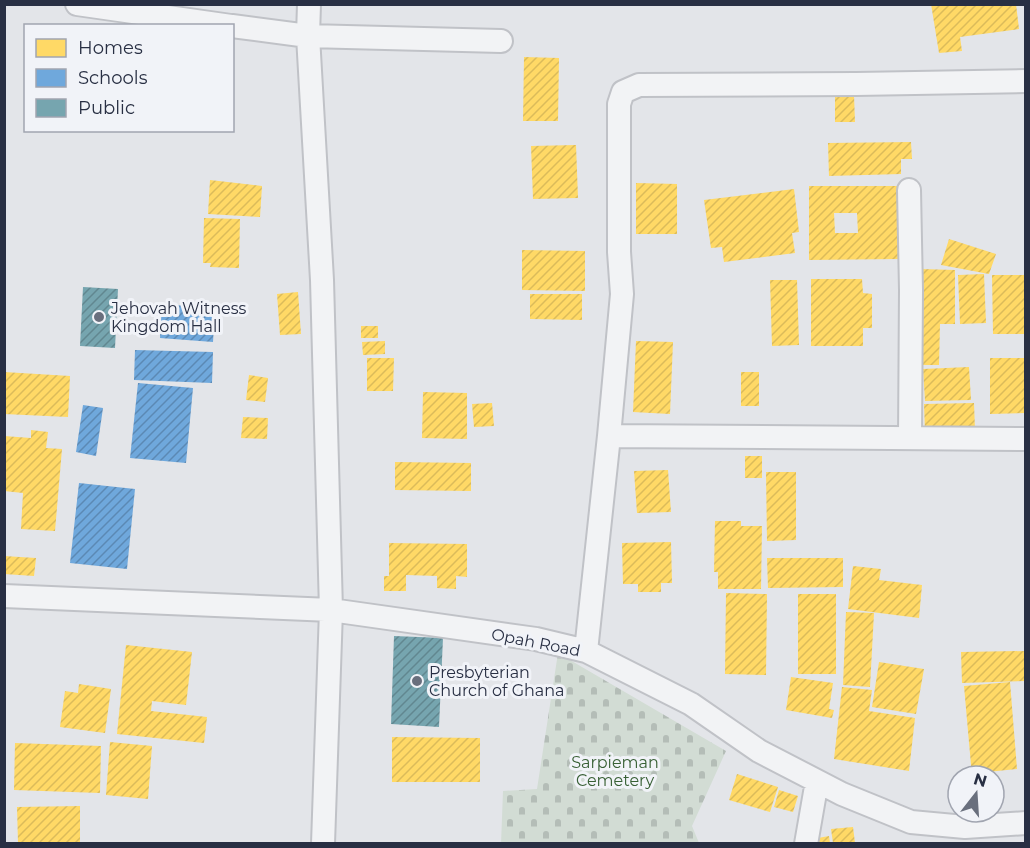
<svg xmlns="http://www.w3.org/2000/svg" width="1030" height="848" font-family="Montserrat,sans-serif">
<defs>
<pattern id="cemetery-stones" width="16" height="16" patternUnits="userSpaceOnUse" patternTransform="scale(1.5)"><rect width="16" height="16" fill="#d2dcd4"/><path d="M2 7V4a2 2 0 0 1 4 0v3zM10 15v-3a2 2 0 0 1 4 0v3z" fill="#b4bdb7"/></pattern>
<pattern id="homes-hatch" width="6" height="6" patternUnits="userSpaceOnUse" patternTransform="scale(1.5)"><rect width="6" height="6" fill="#ffd966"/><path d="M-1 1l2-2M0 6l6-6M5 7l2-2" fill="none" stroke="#dbbb5a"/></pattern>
<pattern id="schools-hatch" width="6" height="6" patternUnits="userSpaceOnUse" patternTransform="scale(1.5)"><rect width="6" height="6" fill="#6fa8dc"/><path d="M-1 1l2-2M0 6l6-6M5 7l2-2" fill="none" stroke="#5b89b4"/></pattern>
<pattern id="public-hatch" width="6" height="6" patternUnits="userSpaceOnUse" patternTransform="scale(1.5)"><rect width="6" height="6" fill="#76a5af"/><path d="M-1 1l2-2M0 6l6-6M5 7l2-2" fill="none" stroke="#618790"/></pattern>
</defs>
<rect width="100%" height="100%" fill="#e3e5e9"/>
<!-- cemetery -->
<path fill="url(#cemetery-stones)" d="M 558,653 L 726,751 L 692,826 L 699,843 L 501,844 L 503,791 L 537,789 Z"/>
<!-- homes -->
<path fill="url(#homes-hatch)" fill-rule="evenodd" d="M 931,4 L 1016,4 L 1019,29 L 960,37 L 962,51 L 939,53 Z
M 524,57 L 559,58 L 558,121 L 523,121 Z
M 835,95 L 854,95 L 855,122 L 835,122 Z
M 911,142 L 912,159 L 901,159 L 901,174 L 829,176 L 828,143 Z
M 576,145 L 578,198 L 533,199 L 531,146 Z
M 210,180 L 262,186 L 260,217 L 208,214 Z
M 636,183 L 677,184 L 677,234 L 636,234 Z
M 809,186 L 899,186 L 900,259 L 809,260 ZM 834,213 L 857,213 L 858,233 L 835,233 Z
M 794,189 L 799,232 L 792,233 L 795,253 L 724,262 L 722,247 L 711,248 L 704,200 Z
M 204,218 L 240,219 L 239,268 L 210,267 L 211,263 L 203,263 Z
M 949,239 L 996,254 L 989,274 L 941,265 Z
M 522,250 L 585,251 L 585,291 L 522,290 Z
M 921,269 L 955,270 L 955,324 L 940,324 L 939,365 L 920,365 Z
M 984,274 L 986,323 L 960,324 L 958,275 Z
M 992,275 L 1026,275 L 1026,334 L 993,334 Z
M 811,279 L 862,279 L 863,293 L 872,294 L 872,328 L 863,328 L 863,346 L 811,346 Z
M 770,280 L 797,280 L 799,345 L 772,346 Z
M 298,292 L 301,334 L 280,335 L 277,294 Z
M 530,294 L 582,294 L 582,320 L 530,319 Z
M 361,326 L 378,326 L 378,338 L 361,338 Z
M 385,341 L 385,354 L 363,355 L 362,342 Z
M 636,341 L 673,342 L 670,414 L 633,412 Z
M 367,358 L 394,358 L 393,391 L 367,391 Z
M 990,358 L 1026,358 L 1026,413 L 990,414 Z
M 969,367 L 971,400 L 925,401 L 923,369 Z
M 4,372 L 70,376 L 68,417 L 4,414 Z
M 741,372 L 759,372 L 759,406 L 741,406 Z
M 249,375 L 268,378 L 265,402 L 246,400 Z
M 423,392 L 467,393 L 467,439 L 422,438 Z
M 492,403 L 494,426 L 474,427 L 472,404 Z
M 974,403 L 975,430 L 925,432 L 924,404 Z
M 243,417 L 268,418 L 267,439 L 241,438 Z
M 31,430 L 48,432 L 46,448 L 62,449 L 55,531 L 21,529 L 23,493 L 4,491 L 4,436 L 31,438 Z
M 745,456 L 762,456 L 762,478 L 745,478 Z
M 395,462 L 471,463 L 471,491 L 395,490 Z
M 668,470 L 671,512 L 637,513 L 634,471 Z
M 766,472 L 796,472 L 796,540 L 767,541 Z
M 715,521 L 741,521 L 741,526 L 762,526 L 761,589 L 718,589 L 718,572 L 714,572 Z
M 671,542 L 672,583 L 661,583 L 661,592 L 638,592 L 638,584 L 623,584 L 622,543 Z
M 389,543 L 467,544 L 467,577 L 456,576 L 456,589 L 437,588 L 437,576 L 406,575 L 406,591 L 384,591 L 384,576 L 389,576 Z
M 4,556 L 36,558 L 34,576 L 4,574 Z
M 767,558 L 843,558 L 843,587 L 768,588 Z
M 853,566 L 881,569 L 879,580 L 922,585 L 919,618 L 848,609 Z
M 726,593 L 767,594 L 766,675 L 725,674 Z
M 798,594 L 836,594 L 836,674 L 798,674 Z
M 846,612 L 874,613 L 870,687 L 843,685 Z
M 126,645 L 192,652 L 186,705 L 152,701 L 151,711 L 207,717 L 204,743 L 117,734 Z
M 1026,651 L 1026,681 L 962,683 L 961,652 Z
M 879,662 L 924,669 L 916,714 L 872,707 Z
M 791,677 L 833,683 L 829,709 L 834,710 L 832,718 L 786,710 Z
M 1010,682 L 1017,769 L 987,772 L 988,776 L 972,776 L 964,686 Z
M 79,684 L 111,689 L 105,733 L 60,727 L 65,691 L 78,693 Z
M 842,687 L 872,690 L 869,711 L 915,718 L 909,771 L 834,759 Z
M 392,737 L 480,738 L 480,782 L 392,782 Z
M 110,742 L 152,746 L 148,799 L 106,795 Z
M 15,743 L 101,746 L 100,793 L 14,790 Z
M 737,774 L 778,787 L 770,812 L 729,800 Z
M 779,790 L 798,796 L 793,812 L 774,807 Z
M 80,806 L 80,843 L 18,843 L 17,807 Z
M 853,827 L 855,843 L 833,843 L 831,829 Z
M 829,836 L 830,843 L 818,843 L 818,838 Z"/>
<!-- schools -->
<path fill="url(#schools-hatch)" d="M 162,304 L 215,308 L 213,342 L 160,338 Z
M 135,350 L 213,352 L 212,383 L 134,380 Z
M 138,383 L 193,388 L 186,463 L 130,458 Z
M 83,405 L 103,408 L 96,456 L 76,452 Z
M 79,483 L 135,489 L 127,569 L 70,563 Z"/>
<!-- public -->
<path fill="url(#public-hatch)" d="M 83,287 L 118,289 L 115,348 L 80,346 Z
M 394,636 L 443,638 L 439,727 L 391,724 Z"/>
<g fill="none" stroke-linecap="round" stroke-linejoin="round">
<defs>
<path id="street" d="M 77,4 L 231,26
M 309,4 L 308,36 L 322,280 L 331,610 L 323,844
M 232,26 L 308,36 L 501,41
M 909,190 L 911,290 L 910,438
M 609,436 L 622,294 L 619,252 L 619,104 L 623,92 L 639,85 L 856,84 L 1026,81
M 4,596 L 331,610 L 536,639 L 586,651 L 691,704 L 759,751 L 842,794 L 911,822 L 965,827 L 1026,823
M 586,651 L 609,436 L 1026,439
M 806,844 L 817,781"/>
</defs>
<!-- street casing -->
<use href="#street" stroke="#c0c2c7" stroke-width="26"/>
<!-- street -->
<use href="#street" stroke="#f2f3f5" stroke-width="22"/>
</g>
<!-- markers -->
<g fill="#696f7d" stroke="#f1f3f8" stroke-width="2">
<circle cx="99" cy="317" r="6"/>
<circle cx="417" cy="681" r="6"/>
</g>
<g text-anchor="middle" stroke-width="6" stroke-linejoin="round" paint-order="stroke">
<!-- poi labels -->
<g font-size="16" fill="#282f43" stroke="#f1f3f8" text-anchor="start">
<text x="111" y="314">Jehovah Witness<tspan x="111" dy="18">Kingdom Hall</tspan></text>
<text x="429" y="678">Presbyterian<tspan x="429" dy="18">Church of Ghana</tspan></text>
</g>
<!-- street labels -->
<g font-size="16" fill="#282f43" stroke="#f1f3f8">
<text transform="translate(536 642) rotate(11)" y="6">Opah Road</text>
</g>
<!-- park labels -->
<g font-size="16" fill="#386035" stroke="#f1f3f8">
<text x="615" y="768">Sarpieman<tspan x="615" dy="18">Cemetery</tspan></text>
</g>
</g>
<!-- border -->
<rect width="1030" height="848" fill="none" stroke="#282f43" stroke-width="12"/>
<!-- legend -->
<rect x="24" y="24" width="210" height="108" fill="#f1f3f8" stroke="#a1a5b0" stroke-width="1.5"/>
<rect x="36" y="39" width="30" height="18" fill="#ffd966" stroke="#a1a5b0" stroke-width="1.5"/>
<text x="78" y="54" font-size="18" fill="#282f43">Homes</text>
<rect x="36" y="69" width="30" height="18" fill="#6fa8dc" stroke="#a1a5b0" stroke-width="1.5"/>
<text x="78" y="84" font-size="18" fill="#282f43">Schools</text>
<rect x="36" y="99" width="30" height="18" fill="#76a5af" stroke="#a1a5b0" stroke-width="1.5"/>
<text x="78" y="114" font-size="18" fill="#282f43">Public</text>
<!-- north arrow -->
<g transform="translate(976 794) rotate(17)"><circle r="28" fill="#f1f3f8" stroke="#a1a5b0" stroke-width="1.5"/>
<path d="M0-4.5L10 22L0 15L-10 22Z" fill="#696f7d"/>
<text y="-9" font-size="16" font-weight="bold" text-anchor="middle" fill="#282f43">N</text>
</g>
</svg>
